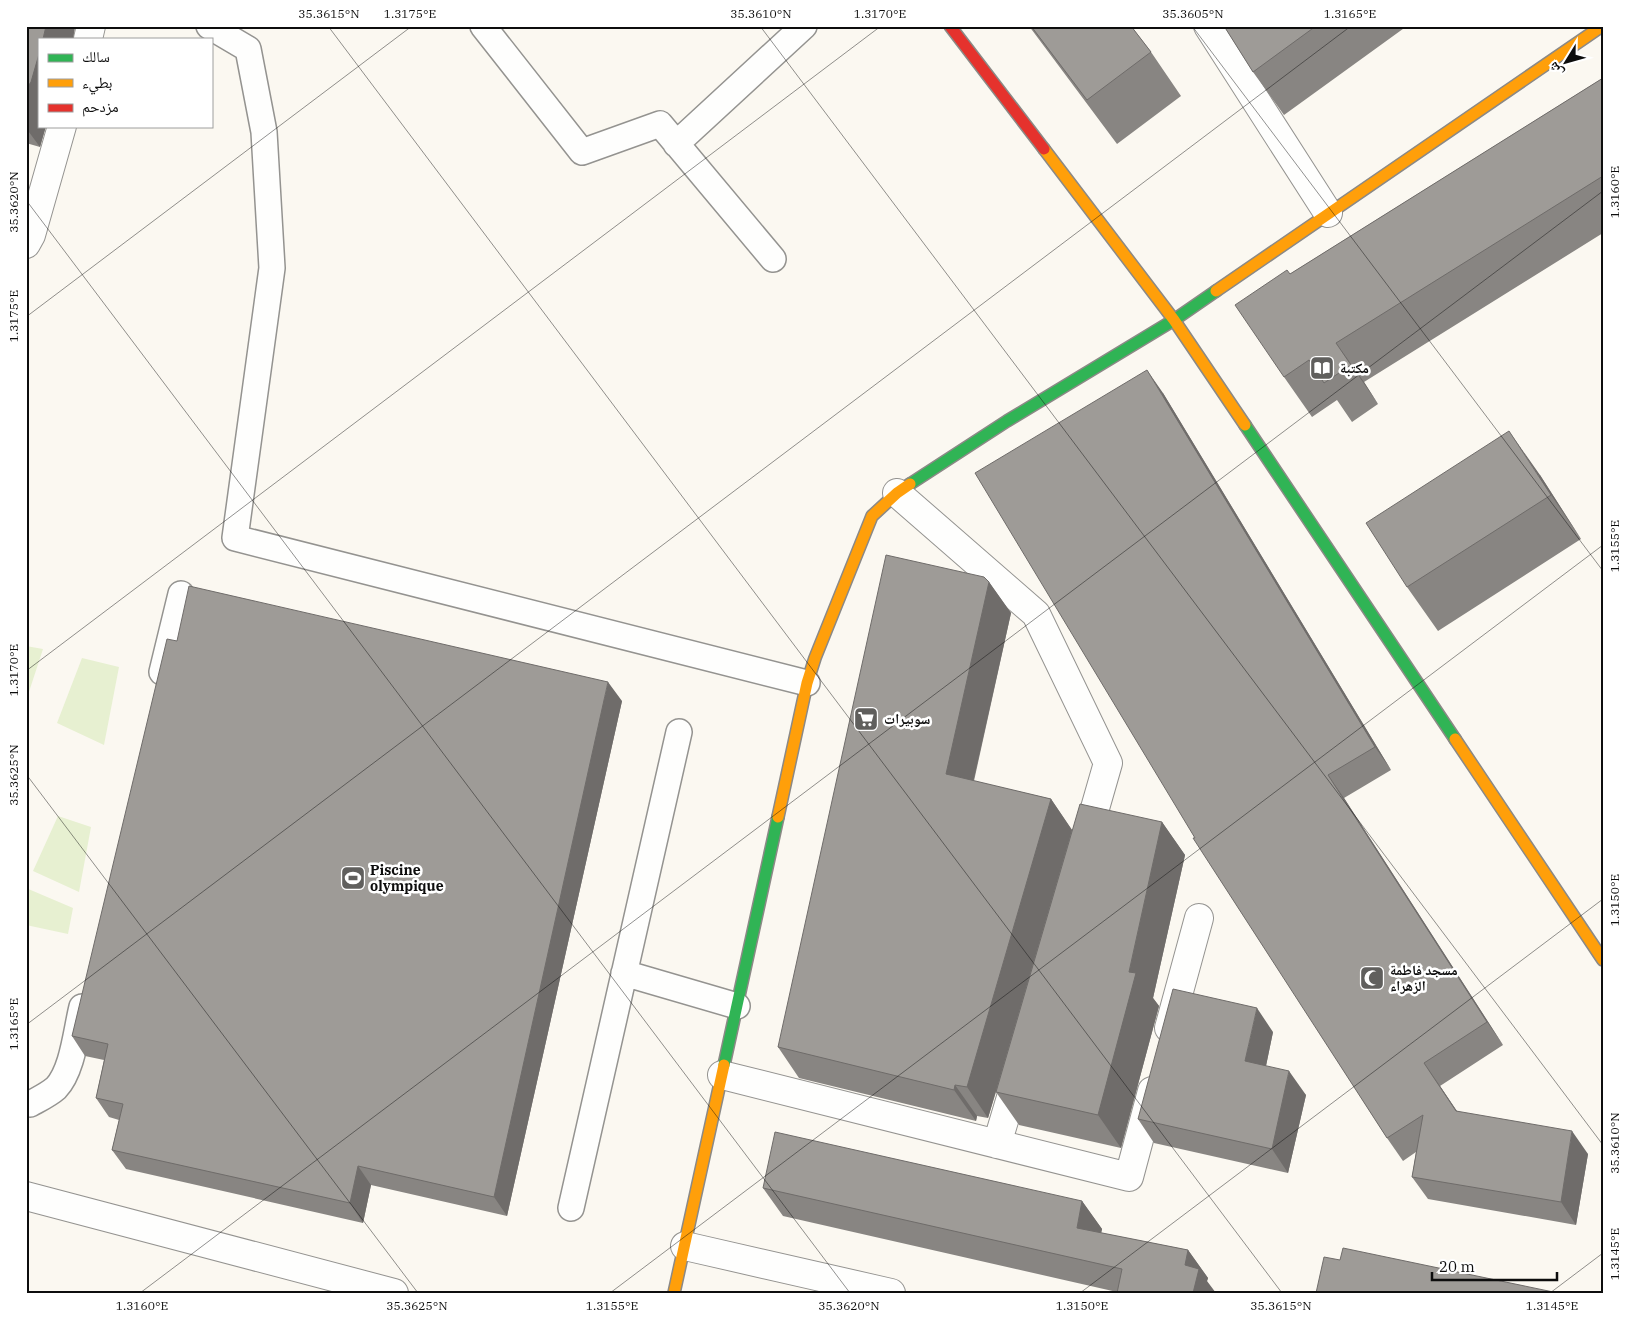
<svg xmlns="http://www.w3.org/2000/svg" width="1629" height="1319" font-family="'IBM Plex Serif','Noto Naskh Arabic',serif">
<rect width="100%" height="100%" fill="#fbf8f1"/>
<!-- grass -->
<path fill="#e7f0d1" d="M 26,646 L 43,649 L 26,701 Z
M 82,658 L 119,667 L 104,745 L 57,723 Z
M 58,816 L 91,827 L 79,892 L 33,871 Z
M 26,888 L 73,908 L 68,934 L 26,925 Z"/>
<g fill="none" stroke-linecap="round" stroke-linejoin="round">
<defs>
<path id="lane" d="M 209,26 L 248,49 L 264,132 L 272,268 L 235,538 L 807,683
M 483,26 L 582,152 L 660,124 L 773,259
M 676,144 L 804,26
M 162,672 L 181,594
M 624,973 L 737,1006
M 26,1103 L 30,1104 C 39,1099 48,1095 56,1088 C 73,1070 76,1031 82,1007
M 571,1208 L 679,732"/>
<path id="street" d="M 1208,26 L 1328,213
M 88,39 L 91,26
M 26,244 L 31,235 L 62,126
M 897,493 L 1036,614 L 1108,763 L 1085,843
M 1169,1028 L 1199,918
M 722,1075 L 1129,1177 L 1152,1091
M 997,1144 L 1018,1074
M 26,1196 L 394,1293
M 685,1246 L 891,1293"/>
<path id="fast" d="M 1245,425 L 1455,739
M 910,484 L 1007,421 L 1174,320 L 1216,291
M 724,1065 L 778,817"/>
<path id="slow" d="M 1044,149 L 1174,320 L 1245,425
M 1216,291 L 1602,26
M 1455,739 L 1603,960
M 778,817 L 807,683 L 815,658 L 872,516 L 897,493 L 910,484
M 674,1293 L 724,1065"/>
<path id="jam" d="M 950,26 L 1044,149"/>
</defs>
<!-- lane casing -->
<use href="#lane" stroke="#949390" stroke-width="28"/>
<!-- street casing -->
<use href="#street" stroke="#949390" stroke-width="30"/>
<!-- fast casing -->
<use href="#fast" stroke="#8b8986" stroke-width="14"/>
<!-- slow casing -->
<use href="#slow" stroke="#8b8986" stroke-width="14"/>
<!-- jam casing -->
<use href="#jam" stroke="#8b8986" stroke-width="14"/>
<!-- lane -->
<use href="#lane" stroke="#fefefd" stroke-width="25"/>
<!-- street -->
<use href="#street" stroke="#fefefd" stroke-width="28"/>
<!-- fast -->
<use href="#fast" stroke="#30b455" stroke-width="11"/>
<!-- slow -->
<use href="#slow" stroke="#ff9f0a" stroke-width="11"/>
<!-- jam -->
<use href="#jam" stroke="#e5322d" stroke-width="11"/>
</g>
<!-- wall -->
<path fill="#888582" d="M 26,26 L 75,26 L 73,39 L 39,126 L 46,126 L 40,147 L 26,143 Z
M 1029,26 L 1131,26 L 1151,52 L 1181,96 L 1117,144 Z
M 1224,26 L 1407,26 L 1284,115 L 1253,72 Z
M 1603,78 L 1603,233 L 1364,382 L 1378,404 L 1352,422 L 1337,400 L 1312,417 L 1284,377 L 1290,274 Z
M 1163,393 L 1391,770 L 1344,798 L 1503,1045 L 1440,1086 L 1457,1111 L 1588,1154 L 1576,1225 L 1428,1199 L 1412,1177 L 1416,1152 L 1403,1161 L 1387,1138 L 1195,838 Z
M 1540,475 L 1581,539 L 1438,631 L 1407,587 Z
M 989,582 L 1011,613 L 974,781 L 1051,799 L 1072,830 L 1162,822 L 1185,855 L 1153,998 L 1159,1006 L 1121,1148 L 1019,1125 L 996,1092 L 988,1118 L 977,1116 L 976,1121 L 799,1078 L 778,1047 Z
M 177,641 L 622,701 L 507,1216 L 371,1185 L 363,1223 L 126,1169 L 112,1150 L 119,1120 L 109,1117 L 96,1098 L 104,1060 L 85,1056 L 72,1036 Z
M 1273,1032 L 1266,1066 L 1306,1095 L 1288,1173 L 1154,1143 L 1138,1119 Z
M 763,1188 L 1082,1201 L 1102,1229 L 1101,1233 L 1188,1250 L 1208,1278 L 1207,1281 L 1117,1292 L 783,1216 Z"/>
<!-- shaded-wall -->
<path fill="#6f6c6a" d="M 46,26 L 75,26 L 73,39 L 43,39 Z
M 39,54 L 39,126 L 46,126 L 40,147 L 26,128 L 26,89 Z
M 1336,343 L 1364,382 L 1378,404 L 1351,365 Z
M 1147,370 L 1163,393 L 1391,770 L 1375,747 Z
M 1509,431 L 1540,475 L 1581,539 L 1551,495 Z
M 989,582 L 1011,613 L 968,805 L 946,774 Z
M 608,682 L 622,701 L 507,1216 L 494,1197 Z
M 1328,775 L 1344,798 L 1503,1045 L 1487,1022 Z
M 1051,799 L 1072,830 L 988,1118 L 967,1087 Z
M 1162,822 L 1185,855 L 1153,998 L 1159,1006 L 1121,1148 L 1098,1115 Z
M 1257,1008 L 1273,1032 L 1262,1085 L 1245,1061 Z
M 1424,1063 L 1440,1086 L 1472,1134 L 1456,1111 Z
M 1289,1071 L 1306,1095 L 1288,1173 L 1272,1149 Z
M 955,1085 L 977,1116 L 976,1121 L 954,1090 Z
M 1572,1131 L 1588,1154 L 1576,1225 L 1561,1202 Z
M 358,1166 L 371,1185 L 363,1223 L 350,1203 Z
M 1082,1201 L 1102,1229 L 1096,1256 L 1077,1228 Z
M 1188,1250 L 1208,1278 L 1207,1281 L 1216,1293 L 1193,1293 L 1185,1265 Z"/>
<!-- building -->
<path fill="#9e9b97" stroke="#6f6c6a" d="M 26,26 L 46,26 L 43,39 L 39,39 L 39,54 L 31,82 L 26,89 Z
M 1031,26 L 1131,26 L 1151,52 L 1087,100 Z
M 1224,26 L 1316,26 L 1253,72 Z
M 1603,78 L 1603,176 L 1336,343 L 1351,365 L 1324,383 L 1309,360 L 1284,377 L 1235,305 L 1287,270 L 1290,274 Z
M 1147,370 L 1375,747 L 1328,775 L 1487,1022 L 1424,1063 L 1456,1111 L 1572,1131 L 1561,1202 L 1412,1177 L 1423,1115 L 1387,1138 L 1193,838 L 1195,838 L 975,473 Z
M 1509,431 L 1551,495 L 1407,587 L 1366,523 Z
M 886,555 L 984,577 L 989,582 L 946,774 L 1051,799 L 967,1087 L 955,1085 L 954,1090 L 778,1047 Z
M 189,586 L 608,682 L 494,1197 L 358,1166 L 350,1203 L 112,1150 L 123,1104 L 96,1098 L 108,1044 L 72,1036 L 167,639 L 177,641 Z
M 1080,804 L 1162,822 L 1129,972 L 1136,973 L 1098,1115 L 996,1092 Z
M 1173,989 L 1257,1008 L 1245,1061 L 1289,1071 L 1272,1149 L 1138,1119 Z
M 775,1132 L 1082,1201 L 1077,1228 L 1188,1250 L 1185,1265 L 1199,1269 L 1193,1293 L 1117,1293 L 1122,1269 L 763,1188 Z
M 1343,1248 L 1558,1293 L 1316,1293 L 1324,1257 L 1340,1260 Z"/>
<!-- ticks -->
<path fill="none" stroke="#0d0d0d" stroke-width="1" stroke-opacity="0.45" d="M 328,26 L 1282,1293M 760,26 L 1603,1145M 1192,26 L 1603,571M 26,200 L 850,1293M 26,317 L 412,26M 26,671 L 881,26M 26,774 L 418,1293M 26,1025 L 1351,26M 140,1293 L 1603,191M 610,1293 L 1603,545M 1080,1293 L 1603,899M 1550,1293 L 1603,1253"/>
<!-- icons -->
<defs>
<symbol id="library-square" viewBox="-11 -11 22 22"><rect x="-9" y="-9" width="18" height="18" rx="4" fill="#605f5d" stroke="#fff"/><path d="M-6-4Q-3-5.5-.7-3.5V5Q-3 3-6 4ZM6-4Q3-5.5 .7-3.5V5Q3 3 6 4Z" fill="#fff"/></symbol>
<symbol id="supermarket-square" viewBox="-11 -11 22 22"><rect x="-9" y="-9" width="18" height="18" rx="4" fill="#605f5d" stroke="#fff"/><path d="M-6-5.5h2.5l.6 2H6L4.5 2H-2.5L-4.4-4H-6ZM-1.5 3.2a1.3 1.3 0 1 0 .1 0ZM3 3.2a1.3 1.3 0 1 0 .1 0Z" fill="#fff"/></symbol>
<symbol id="stadium-square" viewBox="-11 -11 22 22"><rect x="-9" y="-9" width="18" height="18" rx="4" fill="#605f5d" stroke="#fff"/><path d="M0-5a6.5 5 0 1 0 0 10a6.5 5 0 1 0 0-10ZM-3.5-1.8h7v3.6h-7Z" fill="#fff"/></symbol>
<symbol id="mosque-square" viewBox="-11 -11 22 22"><rect x="-9" y="-9" width="18" height="18" rx="4" fill="#605f5d" stroke="#fff"/><path d="M3.5-4.9A6 6 0 1 0 3.5 4.9A5 5 0 1 1 3.5-4.9Z" fill="#fff"/></symbol>
</defs>
<g fill-rule="evenodd">
<use href="#library-square" x="1308" y="354" width="28" height="28"/>
<use href="#supermarket-square" x="852" y="705" width="28" height="28"/>
<use href="#stadium-square" x="339" y="864" width="28" height="28"/>
<use href="#mosque-square" x="1358" y="964" width="28" height="28"/>
</g>
<g text-anchor="middle" stroke-width="5" stroke-linejoin="round" paint-order="stroke">
<!-- poi labels -->
<g font-size="14" font-weight="bold" fill="#0d0d0d" stroke="#fff" text-anchor="start">
<text x="1340" y="373">مكتبة</text>
<text x="884" y="724">سوبيرات</text>
<text x="370" y="875">Piscine<tspan x="370" dy="16">olympique</tspan></text>
<text x="1390" y="975">مسجد فاطمة<tspan x="1390" dy="16">الزهراء</tspan></text>
</g>
</g>
<!-- border -->
<rect width="1629" height="1319" fill="none" stroke="#ffffff" stroke-width="55"/>
<!-- legend -->
<rect x="38" y="38" width="175" height="90" fill="#ffffff" stroke="#9e9e9e"/>
<rect x="48" y="54" width="25" height="8" fill="#30b455" stroke="#9e9e9e"/>
<text x="82" y="62" font-size="15" fill="#0d0d0d">سالك</text>
<rect x="48" y="79" width="25" height="8" fill="#ff9f0a" stroke="#9e9e9e"/>
<text x="82" y="88" font-size="15" fill="#0d0d0d">بطيء</text>
<rect x="48" y="104" width="25" height="8" fill="#e5322d" stroke="#9e9e9e"/>
<text x="82" y="112" font-size="15" fill="#0d0d0d">مزدحم</text>
<!-- north arrow -->
<g transform="translate(1566 62) rotate(233)" stroke="#ffffff" stroke-width="4" paint-order="stroke">
<path d="M0-4L9 19L0 12L-9 19Z" fill="#0d0d0d"/>
<text y="-8" font-size="14" font-weight="bold" text-anchor="middle" fill="#0d0d0d">ش</text>
</g>
<!-- scale -->
<path d="M1432 1272v8h125v-8" fill="none" stroke="#0d0d0d" stroke-width="2.5"/>
<text x="1439" y="1272" font-size="15" fill="#0d0d0d" stroke="#ffffff" stroke-width="4" paint-order="stroke">20 m</text>
<rect x="28" y="28" width="1574" height="1264" fill="none" stroke="#0d0d0d" stroke-width="2"/>
<g font-size="12" text-anchor="middle" fill="#0d0d0d">
<text x="329" y="18">35.3615°N</text>
<text x="410" y="18">1.3175°E</text>
<text x="761" y="18">35.3610°N</text>
<text x="880" y="18">1.3170°E</text>
<text x="1193" y="18">35.3605°N</text>
<text x="1350" y="18">1.3165°E</text>
<text transform="translate(1615 192) rotate(-90)" y="4">1.3160°E</text>
<text transform="translate(14 202) rotate(-90)" y="4">35.3620°N</text>
<text transform="translate(14 316) rotate(-90)" y="4">1.3175°E</text>
<text transform="translate(1615 546) rotate(-90)" y="4">1.3155°E</text>
<text transform="translate(14 670) rotate(-90)" y="4">1.3170°E</text>
<text transform="translate(14 775) rotate(-90)" y="4">35.3625°N</text>
<text transform="translate(1615 900) rotate(-90)" y="4">1.3150°E</text>
<text transform="translate(14 1024) rotate(-90)" y="4">1.3165°E</text>
<text transform="translate(1615 1143) rotate(-90)" y="4">35.3610°N</text>
<text transform="translate(1615 1254) rotate(-90)" y="4">1.3145°E</text>
<text x="142" y="1310">1.3160°E</text>
<text x="417" y="1310">35.3625°N</text>
<text x="612" y="1310">1.3155°E</text>
<text x="849" y="1310">35.3620°N</text>
<text x="1082" y="1310">1.3150°E</text>
<text x="1281" y="1310">35.3615°N</text>
<text x="1552" y="1310">1.3145°E</text>
</g>
</svg>
